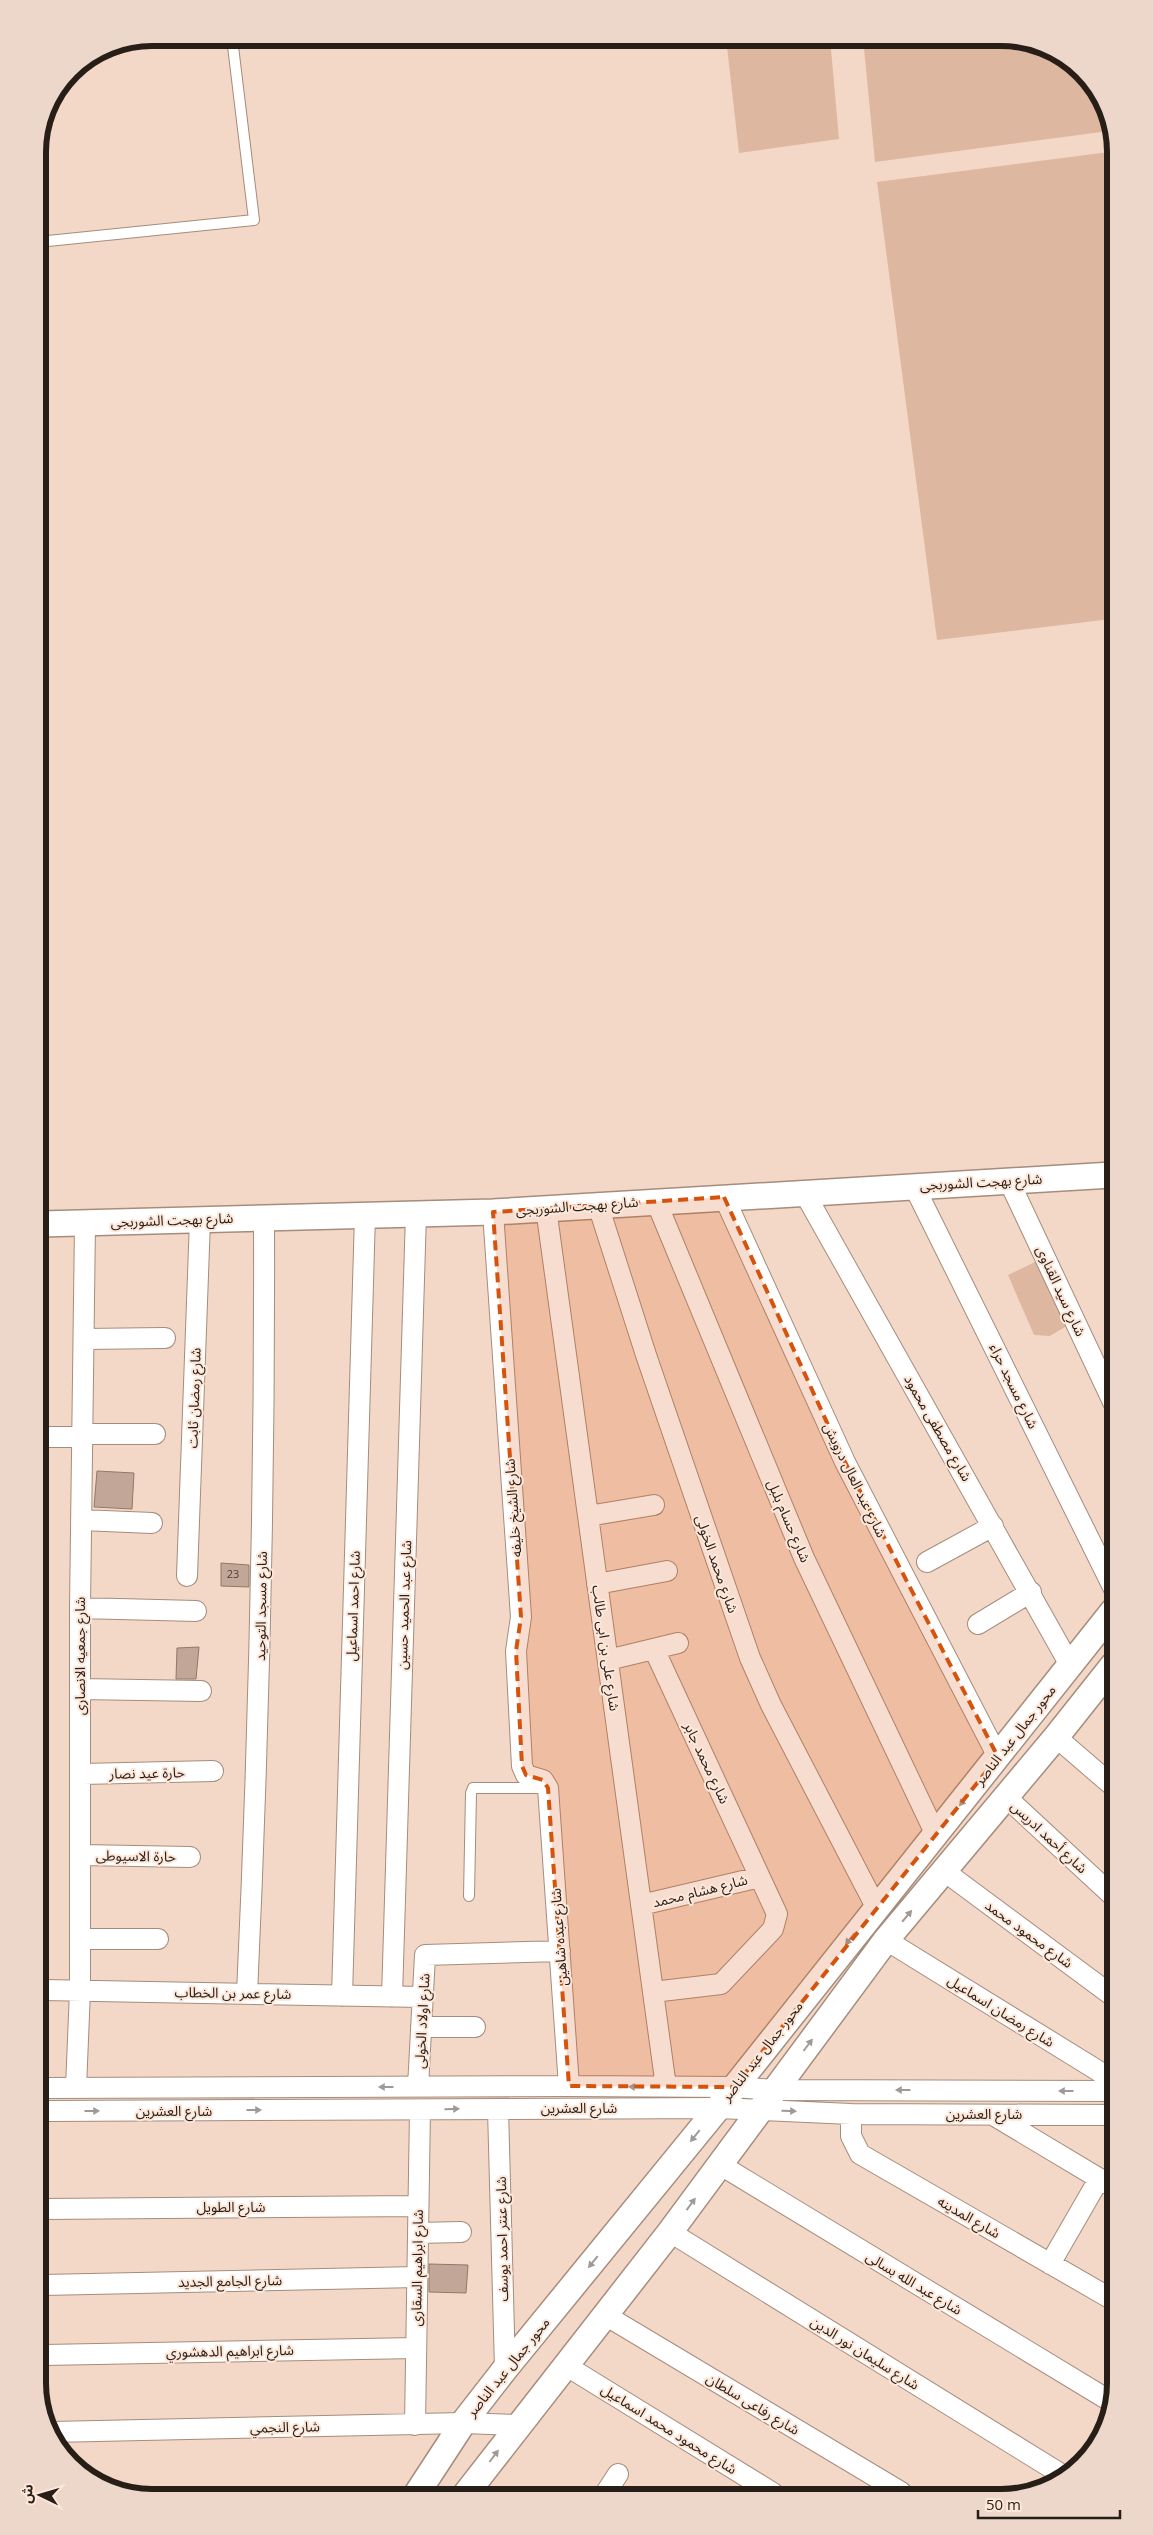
<svg xmlns="http://www.w3.org/2000/svg" width="1153" height="2535" font-family="'Open Sans','Noto Sans Arabic',sans-serif">
<rect width="100%" height="100%" fill="#f4d8c7"/>
<!-- green -->
<path fill="#ddb7a0" d="M 726,38 L 830,38 L 839,139 L 739,153 Z
M 863,38 L 1008,38 L 1070,61 L 1109,115 L 1109,131 L 875,162 Z
M 1109,152 L 1111,619 L 937,640 L 877,182 Z
M 1037,1261 L 1075,1321 L 1050,1336 L 1034,1335 L 1008,1275 Z"/>
<!-- building -->
<path fill="#c2a798" stroke="#917869" d="M 97,1471 L 134,1473 L 132,1509 L 94,1507 Z
M 221,1563 L 249,1565 L 249,1587 L 221,1586 Z
M 199,1647 L 196,1679 L 176,1679 L 177,1648 Z
M 429,2264 L 468,2265 L 466,2293 L 429,2292 Z"/>
<g fill="none" stroke-linecap="round" stroke-linejoin="round">
<defs>
<path id="service" d="M 38,242 L 254,220 L 232,38
M 469,1896 L 471,1793 L 473,1788 L 547,1788"/>
<path id="minor" d="M 1009,1181 L 1113,1402
M 914,1186 L 1113,1587
M 804,1192 L 1070,1665
M 724,1197 L 845,1462 L 998,1757
M 656,1201 L 804,1558 L 936,1835
M 598,1205 L 646,1355 L 750,1658 L 771,1705 L 876,1907
M 546,1208 L 666,2087
M 493,1212 L 521,1617 L 516,1651 L 522,1766 L 526,1775 L 543,1780 L 548,1788 L 569,2086
M 84,1339 L 165,1338
M 83,1434 L 155,1434
M 41,1437 L 82,1437
M 588,1516 L 654,1505
M 81,1520 L 152,1523
M 927,1562 L 993,1526
M 187,1576 L 200,1220
M 597,1584 L 667,1571
M 80,1608 L 196,1611
M 978,1624 L 1031,1592
M 608,1660 L 678,1643
M 80,1689 L 201,1691
M 1056,1737 L 1114,1787
M 82,1774 L 213,1771
M 1006,1797 L 1114,1897
M 81,1855 L 190,1857
M 944,1871 L 1114,1997
M 641,1905 L 760,1877
M 80,1939 L 158,1939
M 886,1940 L 1100,2072 L 1115,2084
M 43,1990 L 423,1997
M 653,1992 L 721,1984 L 773,1929 L 777,1914 L 654,1649
M 247,1994 C 259,1735 265,1477 264,1218
M 342,1996 L 365,1215
M 392,1997 L 416,1214
M 421,2027 L 475,2027
M 418,2087 L 425,1955 L 560,1951
M 43,2088 L 569,2086 L 734,2087 L 774,2090 L 1115,2091
M 76,2088 L 80,1990 L 80,1608 L 85,1223
M 498,2109 L 505,2369
M 43,2111 L 718,2108 L 851,2114 L 1115,2115
M 851,2114 L 851,2136 L 860,2154 L 1115,2301
M 993,2115 L 1115,2188
M 719,2164 L 1110,2401
M 43,2209 L 418,2206
M 670,2232 L 1061,2474
M 418,2233 L 461,2232
M 1050,2264 L 1099,2179
M 43,2285 L 417,2277
M 605,2315 L 901,2492
M 44,2355 L 416,2348
M 565,2365 L 773,2493
M 415,2425 L 420,2110
M 52,2432 L 463,2423 L 518,2425
M 605,2494 L 618,2474"/>
<path id="tertiary" d="M 41,1224 L 493,1212 L 1112,1175
M 416,2495 L 463,2423 L 505,2369 L 718,2108 L 1113,1611
M 465,2495 L 670,2232 L 886,1940 L 1056,1737 L 1114,1664"/>
</defs>
<!-- service casing -->
<use href="#service" stroke="#a68c7c" stroke-width="12"/>
<!-- minor casing -->
<use href="#minor" stroke="#a68c7c" stroke-width="22"/>
<!-- tertiary casing -->
<use href="#tertiary" stroke="#a68c7c" stroke-width="28"/>
<!-- service -->
<use href="#service" stroke="#fff" stroke-width="10"/>
<!-- minor -->
<use href="#minor" stroke="#fff" stroke-width="20"/>
<!-- tertiary -->
<use href="#tertiary" stroke="#fff" stroke-width="25"/>
</g>
<!-- one-way arrows -->
<defs><path id="oneway-solid" d="M-6-.8H1V-3.2L6.5 0L1 3.2V.8H-6Z" transform="scale(1.25)"/></defs>
<g fill="#9e9a97">
<use href="#oneway-solid" transform="translate(964 1800) rotate(128)"/>
<use href="#oneway-solid" transform="translate(907 1916) rotate(-50)"/>
<use href="#oneway-solid" transform="translate(850 1939) rotate(128)"/>
<use href="#oneway-solid" transform="translate(808 2045) rotate(-53)"/>
<use href="#oneway-solid" transform="translate(386 2087) rotate(180)"/>
<use href="#oneway-solid" transform="translate(636 2087) rotate(-179)"/>
<use href="#oneway-solid" transform="translate(903 2090) rotate(-180)"/>
<use href="#oneway-solid" transform="translate(1066 2091) rotate(-180)"/>
<use href="#oneway-solid" transform="translate(452 2109) rotate(-1)"/>
<use href="#oneway-solid" transform="translate(254 2110)"/>
<use href="#oneway-solid" transform="translate(92 2111)"/>
<use href="#oneway-solid" transform="translate(789 2111) rotate(2)"/>
<use href="#oneway-solid" transform="translate(695 2136) rotate(129)"/>
<use href="#oneway-solid" transform="translate(691 2204) rotate(-54)"/>
<use href="#oneway-solid" transform="translate(593 2262) rotate(129)"/>
<use href="#oneway-solid" transform="translate(494 2456) rotate(-53)"/>
</g>
<!-- marked area -->
<path fill="#d5530d" fill-opacity="0.2" stroke="#d5530d" stroke-width="4" stroke-dasharray="10 6" stroke-linejoin="round" d="M 724,1197 L 845,1462 L 998,1757 L 734,2087 L 569,2086 L 548,1788 L 543,1780 L 526,1775 L 522,1766 L 516,1651 L 521,1617 L 493,1212 Z"/>
<g text-anchor="middle" stroke-width="4" stroke-linejoin="round" paint-order="stroke">
<!-- number labels -->
<g font-size="11" fill="#4e4038">
<text x="233" y="1578">23</text>
</g>
<!-- street labels -->
<g font-size="14" fill="#281e18" stroke="#fde7d9">
<text transform="translate(981 1182) rotate(-3)" y="5">شارع بهجت الشوربجى</text>
<text transform="translate(577 1206) rotate(-4)" y="5">شارع بهجت الشوربجى</text>
<text transform="translate(172 1220) rotate(-2)" y="5">شارع بهجت الشوربجى</text>
<text transform="translate(1061 1291) rotate(65)" y="5">شارع سيد القناوى</text>
<text transform="translate(1014 1386) rotate(64)" y="5">شارع مسجد حراء</text>
<text transform="translate(194 1398) rotate(-88)" y="5">شارع رمضان ثابت</text>
<text transform="translate(938 1428) rotate(60)" y="5">شارع مصطفى محمود</text>
<text transform="translate(855 1480) rotate(64)" y="5">شارع عبد العال درويش</text>
<text transform="translate(513 1508) rotate(-94)" y="5">شارع الشيخ خليفه</text>
<text transform="translate(789 1521) rotate(67)" y="5">شارع حسام بلبل</text>
<text transform="translate(717 1564) rotate(71)" y="5">شارع محمد الخولى</text>
<text transform="translate(404 1605) rotate(-88)" y="5">شارع عبد الحميد حسين</text>
<text transform="translate(261 1606) rotate(-89)" y="5">شارع مسجد التوحيد</text>
<text transform="translate(353 1606) rotate(-88)" y="5">شارع احمد اسماعيل</text>
<text transform="translate(606 1648) rotate(82)" y="5">شارع على بن ابى طالب</text>
<text transform="translate(80 1656) rotate(-90)" y="5">شارع جمعيه الانصارى</text>
<text transform="translate(1015 1735) rotate(-52)" y="5">محور جمال عبد الناصر</text>
<text transform="translate(707 1763) rotate(65)" y="5">شارع محمد جابر</text>
<text transform="translate(147 1773) rotate(-1)" y="5">حارة عيد نصار</text>
<text transform="translate(1049 1837) rotate(43)" y="5">شارع أحمد ادريس</text>
<text transform="translate(136 1856) rotate(1)" y="5">حارة الاسيوطى</text>
<text transform="translate(700 1891) rotate(-14)" y="5">شارع هشام محمد</text>
<text transform="translate(1029 1934) rotate(36)" y="5">شارع محمود محمد</text>
<text transform="translate(559 1937) rotate(-94)" y="5">شارع عبده شاهين</text>
<text transform="translate(233 1993) rotate(1)" y="5">شارع عمر بن الخطاب</text>
<text transform="translate(1001 2011) rotate(32)" y="5">شارع رمضان اسماعيل</text>
<text transform="translate(422 2021) rotate(-87)" y="5">شارع اولاد الخولى</text>
<text transform="translate(762 2051) rotate(-52)" y="5">محور جمال عبد الناصر</text>
<text x="579" y="2113">شارع العشرين</text>
<text x="174" y="2116">شارع العشرين</text>
<text x="984" y="2119">شارع العشرين</text>
<text x="231" y="2212">شارع الطويل</text>
<text transform="translate(969 2217) rotate(30)" y="5">شارع المدينه</text>
<text transform="translate(502 2239) rotate(-91)" y="5">شارع عنتر احمد يوسف</text>
<text transform="translate(417 2268) rotate(-89)" y="5">شارع ابراهيم السقارى</text>
<text transform="translate(230 2281) rotate(-1)" y="5">شارع الجامع الجديد</text>
<text transform="translate(914 2283) rotate(31)" y="5">شارع عبد الله بسالى</text>
<text transform="translate(230 2351) rotate(-1)" y="5">شارع ابراهيم الدهشوري</text>
<text transform="translate(865 2353) rotate(32)" y="5">شارع سليمان نور الدين</text>
<text transform="translate(508 2367) rotate(-51)" y="5">محور جمال عبد الناصر</text>
<text transform="translate(753 2404) rotate(31)" y="5">شارع رفاعى سلطان</text>
<text transform="translate(285 2427) rotate(-1)" y="5">شارع النجمي</text>
<text transform="translate(669 2429) rotate(32)" y="5">شارع محمود محمد اسماعيل</text>
</g>
</g>
<!-- crop -->
<path d="M0 0H1153V2535H0ZM152 46H1001A106 106 0 0 1 1107 152V2383A106 106 0 0 1 1001 2489H152A106 106 0 0 1 46 2383V152A106 106 0 0 1 152 46Z" fill="#ecd7ca" fill-rule="evenodd"/>
<path fill="none" stroke="#281e18" stroke-width="6" d="M152 46H1001A106 106 0 0 1 1107 152V2383A106 106 0 0 1 1001 2489H152A106 106 0 0 1 46 2383V152A106 106 0 0 1 152 46Z"/>
<!-- north arrow -->
<g transform="translate(40 2495) rotate(275)" stroke="#fde7d9" stroke-width="4" paint-order="stroke">
<path d="M0-4L9 19L0 12L-9 19Z" fill="#281e18"/>
<text y="-8" font-size="14" font-weight="bold" text-anchor="middle" fill="#281e18">ش</text>
</g>
<!-- scale -->
<path d="M978 2510v8h142v-8" fill="none" stroke="#281e18" stroke-width="2.5"/>
<text x="986" y="2510" font-size="15" fill="#281e18" stroke="#fde7d9" stroke-width="4" paint-order="stroke">50 m</text>
</svg>
